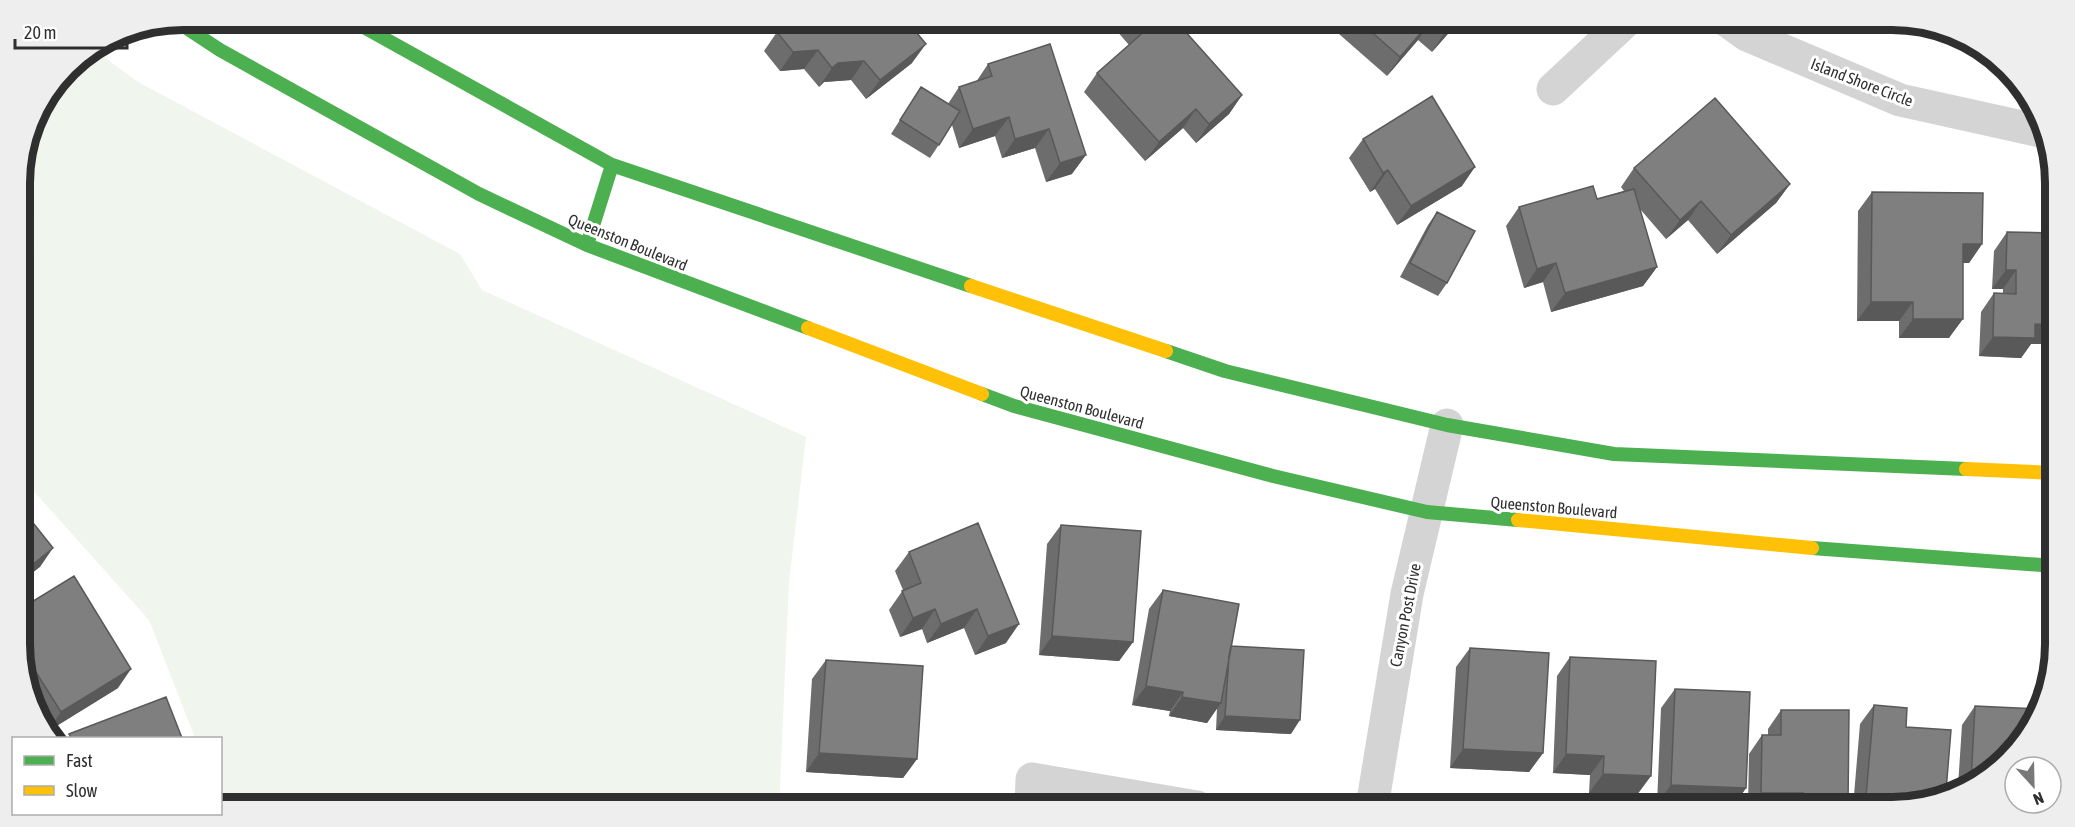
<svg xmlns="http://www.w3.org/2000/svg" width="2075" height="827" font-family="'Asap Condensed',sans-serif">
<rect width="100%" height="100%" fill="#fff"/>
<!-- green -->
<path fill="#f0f5ed" d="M 93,49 L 138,82 L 460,254 L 482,290 L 806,437 L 789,582 L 779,807 L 221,807 L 220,738 L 195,738 L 149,620 L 22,478 L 20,172 L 37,111 L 75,60 Z"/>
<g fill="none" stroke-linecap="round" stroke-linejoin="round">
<!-- street -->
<path stroke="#d4d4d4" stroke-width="33" d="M 1726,20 L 1747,35 L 1900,100 L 2040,131
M 1553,89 L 1627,20
M 1031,807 L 1032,779 L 1197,807
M 1372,807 L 1407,594 L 1447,425"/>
<!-- fast -->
<path stroke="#4caf50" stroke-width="14" d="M 351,20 L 612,165 L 971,286
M 176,21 L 220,50 L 479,194 L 587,245 L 808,328
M 587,245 L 612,165
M 1166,351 L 1225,371 L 1447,425 L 1614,454 L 1966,469
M 982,394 L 1014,406 L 1273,476 L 1427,512 L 1518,520
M 1812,548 L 2055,566"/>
<!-- slow -->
<path stroke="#ffc107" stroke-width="14" d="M 971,286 L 1166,351
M 808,328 L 982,394
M 1966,469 L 2055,473
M 1518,520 L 1812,548"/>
</g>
<!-- wall -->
<path fill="#6d6d6d" d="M 782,20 L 906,20 L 912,63 L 866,99 L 851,80 L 824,82 L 819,87 L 804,69 L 780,71 L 764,51 L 777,32 L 783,28 Z
M 1112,20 L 1175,20 L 1242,95 L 1229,114 L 1196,143 L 1183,128 L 1145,161 L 1084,92 L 1097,73 L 1129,45 L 1110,23 Z
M 1323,20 L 1460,20 L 1432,52 L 1418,40 L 1387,76 Z
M 1050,44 L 1072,174 L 1046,182 L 1035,148 L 1002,158 L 995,136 L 959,148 L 952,125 L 930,158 L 891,134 L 921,87 L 948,104 L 959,87 L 976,82 L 988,64 Z
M 1363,139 L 1462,186 L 1397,225 L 1375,189 L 1370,192 L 1349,158 Z
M 1634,168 L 1790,184 L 1776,203 L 1717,254 L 1688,220 L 1666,239 L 1640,209 L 1657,267 L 1643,286 L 1551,312 L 1543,282 L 1524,288 L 1506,226 L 1519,207 L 1597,199 L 1624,191 L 1621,187 Z
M 1872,192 L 1982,244 L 1969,263 L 1963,263 L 1949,338 L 1899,338 L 1899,321 L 1857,321 L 1858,211 Z
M 1437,212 L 1447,283 L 1438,296 L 1400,277 L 1428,225 Z
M 2007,232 L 2054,233 L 2055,344 L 2031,344 L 2021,358 L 1979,356 L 1981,312 L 1994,293 L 2003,293 L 2003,289 L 1992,289 L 1994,251 Z
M 978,523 L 1006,643 L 975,655 L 964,628 L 927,643 L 922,629 L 900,637 L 889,610 L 903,590 L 895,571 L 909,552 Z
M 1061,525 L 1133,642 L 1119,661 L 1039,655 L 1047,544 Z
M 1163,590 L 1231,646 L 1291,734 L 1216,730 L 1217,708 L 1207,723 L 1169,716 L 1170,711 L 1132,705 L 1149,609 Z
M 22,608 L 118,688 L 50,730 L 23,675 Z
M 1470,648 L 1543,753 L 1529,772 L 1450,768 L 1456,667 Z
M 1570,657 L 1637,795 L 1589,793 L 1590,775 L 1553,773 L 1557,676 Z
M 826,660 L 917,759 L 903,778 L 806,772 L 812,679 Z
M 1675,689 L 1746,788 L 1733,807 L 1657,804 L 1661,708 Z
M 1874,705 L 1906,727 L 1902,807 L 1853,807 L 1860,724 Z
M 1975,706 L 1991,774 L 1958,786 L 1962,725 Z
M 1781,710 L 1848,807 L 1748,807 L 1749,754 L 1762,735 L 1768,735 L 1768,729 Z"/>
<!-- shaded-wall -->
<path fill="#595959" d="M 750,20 L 768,20 L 749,21 Z
M 1204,20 L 1257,20 L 1248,32 Z
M 1432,20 L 1418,40 L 1387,76 L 1400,57 Z
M 1457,20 L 1460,20 L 1432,52 L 1445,32 Z
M 926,44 L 912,63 L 866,99 L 880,80 Z
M 818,50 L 804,69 L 780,71 L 793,52 Z
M 864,61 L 851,80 L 824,82 L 819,87 L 832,68 L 838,63 Z
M 1242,95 L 1229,114 L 1196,143 L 1209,124 Z
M 1196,109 L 1183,128 L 1145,161 L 1159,142 Z
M 1009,117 L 995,136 L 959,148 L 973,129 Z
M 1049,129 L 1035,148 L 1002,158 L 1015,139 Z
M 1086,155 L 1072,174 L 1046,182 L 1060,163 Z
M 1475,167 L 1462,186 L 1397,225 L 1411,206 Z
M 1388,170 L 1375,189 L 1370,192 L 1383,173 Z
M 1790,184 L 1776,203 L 1717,254 L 1731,235 Z
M 1701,201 L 1688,220 L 1666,239 L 1680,220 Z
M 1963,244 L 1982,244 L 1969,263 L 1950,263 Z
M 1556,263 L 1543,282 L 1524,288 L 1537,269 Z
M 1657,267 L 1643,286 L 1551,312 L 1565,293 Z
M 2006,270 L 2016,270 L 2003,289 L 1992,289 Z
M 1871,302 L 1913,302 L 1899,321 L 1857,321 Z
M 1913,319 L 1963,319 L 1949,338 L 1899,338 Z
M 2035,324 L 2055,325 L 2055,344 L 2031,344 L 2021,358 L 1979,356 L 1993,337 Z
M 53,548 L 40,567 L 22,581 L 22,573 Z
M 935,609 L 922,629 L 900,637 L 913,618 Z
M 977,609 L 964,628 L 927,643 L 941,624 Z
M 1019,624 L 1006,643 L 975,655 L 988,636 Z
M 1052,636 L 1133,642 L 1119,661 L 1039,655 Z
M 131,669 L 118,688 L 50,730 L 49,729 L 61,712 Z
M 1146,686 L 1183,692 L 1170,711 L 1132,705 Z
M 1182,697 L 1221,703 L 1207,723 L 1169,716 Z
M 1225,716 L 1300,720 L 1291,734 L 1216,730 Z
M 1463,749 L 1543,753 L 1529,772 L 1450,768 Z
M 819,753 L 917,759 L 903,778 L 806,772 Z
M 1566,754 L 1604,756 L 1590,775 L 1553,773 Z
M 1603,774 L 1651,776 L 1637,795 L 1589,793 Z
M 1671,785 L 1746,788 L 1733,807 L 1657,804 Z
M 1761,793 L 1803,793 L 1793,807 L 1751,807 Z"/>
<!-- building -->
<path fill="#7f7f7f" stroke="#595959" stroke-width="1.5" d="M 793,20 L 906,20 L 926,44 L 880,80 L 864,61 L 838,63 L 832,68 L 818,50 L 793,52 L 777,32 Z
M 1137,20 L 1175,20 L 1242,95 L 1209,124 L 1196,109 L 1159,142 L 1097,73 L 1146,30 Z
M 1358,20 L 1457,20 L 1445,32 L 1432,20 L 1400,57 Z
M 1050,44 L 1086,155 L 1060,163 L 1049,129 L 1015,139 L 1009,117 L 973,129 L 959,87 L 992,76 L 988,64 Z
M 921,87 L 960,111 L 939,145 L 900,120 Z
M 1432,96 L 1475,167 L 1411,206 L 1388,170 L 1383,173 L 1363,139 Z
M 1715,98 L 1790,184 L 1731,235 L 1701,201 L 1680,220 L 1634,168 Z
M 1593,186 L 1597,199 L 1634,189 L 1657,267 L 1565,293 L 1556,263 L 1537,269 L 1519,207 Z
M 1872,192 L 1983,193 L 1982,244 L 1963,244 L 1963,319 L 1913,319 L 1913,302 L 1871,302 Z
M 1437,212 L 1475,231 L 1447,283 L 1410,263 Z
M 2007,232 L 2054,233 L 2055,325 L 2035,324 L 2035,338 L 1993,337 L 1994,293 L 2016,294 L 2016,270 L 2006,270 Z
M 22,509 L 53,548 L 22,573 Z
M 978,523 L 1019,624 L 988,636 L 977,609 L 941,624 L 935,609 L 913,618 L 902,591 L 921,583 L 909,552 Z
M 1061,525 L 1141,531 L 1133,642 L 1052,636 Z
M 74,576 L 131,669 L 61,712 L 22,650 L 22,608 Z
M 1163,590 L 1239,604 L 1221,703 L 1182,697 L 1183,692 L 1146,686 Z
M 1231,646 L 1304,650 L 1300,720 L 1225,716 L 1229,656 Z
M 1470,648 L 1549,653 L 1543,753 L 1463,749 Z
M 1570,657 L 1656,661 L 1651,776 L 1603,774 L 1604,756 L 1566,754 Z
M 826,660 L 923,666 L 917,759 L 819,753 Z
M 1675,689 L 1750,692 L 1746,788 L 1671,785 Z
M 166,697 L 182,738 L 71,738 L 69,734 Z
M 1874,705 L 1907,708 L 1906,727 L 1951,730 L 1946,791 L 1902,807 L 1865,807 Z
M 1975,706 L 2038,709 L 1991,774 L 1971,782 Z
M 1781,710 L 1849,710 L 1848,807 L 1802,807 L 1803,793 L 1761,793 L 1762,735 L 1781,735 Z
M 829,803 L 900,807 L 829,807 Z"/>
<g text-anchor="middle" stroke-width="6" stroke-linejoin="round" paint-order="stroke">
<!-- street labels -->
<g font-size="16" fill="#2f2f2f" stroke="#fff">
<text transform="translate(1862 82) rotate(21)" y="6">Island Shore Circle</text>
<text transform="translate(628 242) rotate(22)" y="6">Queenston Boulevard</text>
<text transform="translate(1082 407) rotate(15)" y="6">Queenston Boulevard</text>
<text transform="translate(1554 507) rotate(5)" y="6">Queenston Boulevard</text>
<text transform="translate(1405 615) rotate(-79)" y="6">Canyon Post Drive</text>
</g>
</g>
<!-- crop -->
<path d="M0 0H2075V827H0ZM183 30H1892A153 153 0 0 1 2045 183V644A153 153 0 0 1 1892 797H183A153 153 0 0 1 30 644V183A153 153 0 0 1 183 30Z" fill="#eee" fill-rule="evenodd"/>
<path fill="none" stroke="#2f2f2f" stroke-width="8" d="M183 30H1892A153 153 0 0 1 2045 183V644A153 153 0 0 1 1892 797H183A153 153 0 0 1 30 644V183A153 153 0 0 1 183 30Z"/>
<!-- legend -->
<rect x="12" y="737" width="210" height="78" fill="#ffffff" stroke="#acacac" stroke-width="1.5"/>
<rect x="24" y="756" width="30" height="9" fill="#4caf50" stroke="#acacac" stroke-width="1.5"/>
<text x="66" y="767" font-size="18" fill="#2f2f2f">Fast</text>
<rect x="24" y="786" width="30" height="9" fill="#ffc107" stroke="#acacac" stroke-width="1.5"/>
<text x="66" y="797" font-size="18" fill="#2f2f2f">Slow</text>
<!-- north arrow -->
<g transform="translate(2033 785) rotate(158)"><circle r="28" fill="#ffffff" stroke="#acacac" stroke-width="1.5"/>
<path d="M0-4.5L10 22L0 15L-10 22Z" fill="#787878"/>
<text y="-9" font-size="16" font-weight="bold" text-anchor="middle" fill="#2f2f2f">N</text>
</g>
<!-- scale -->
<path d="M15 39v9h112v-9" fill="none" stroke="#2f2f2f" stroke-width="3"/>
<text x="24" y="39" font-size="18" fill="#2f2f2f" stroke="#ffffff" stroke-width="4.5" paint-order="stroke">20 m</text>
</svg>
